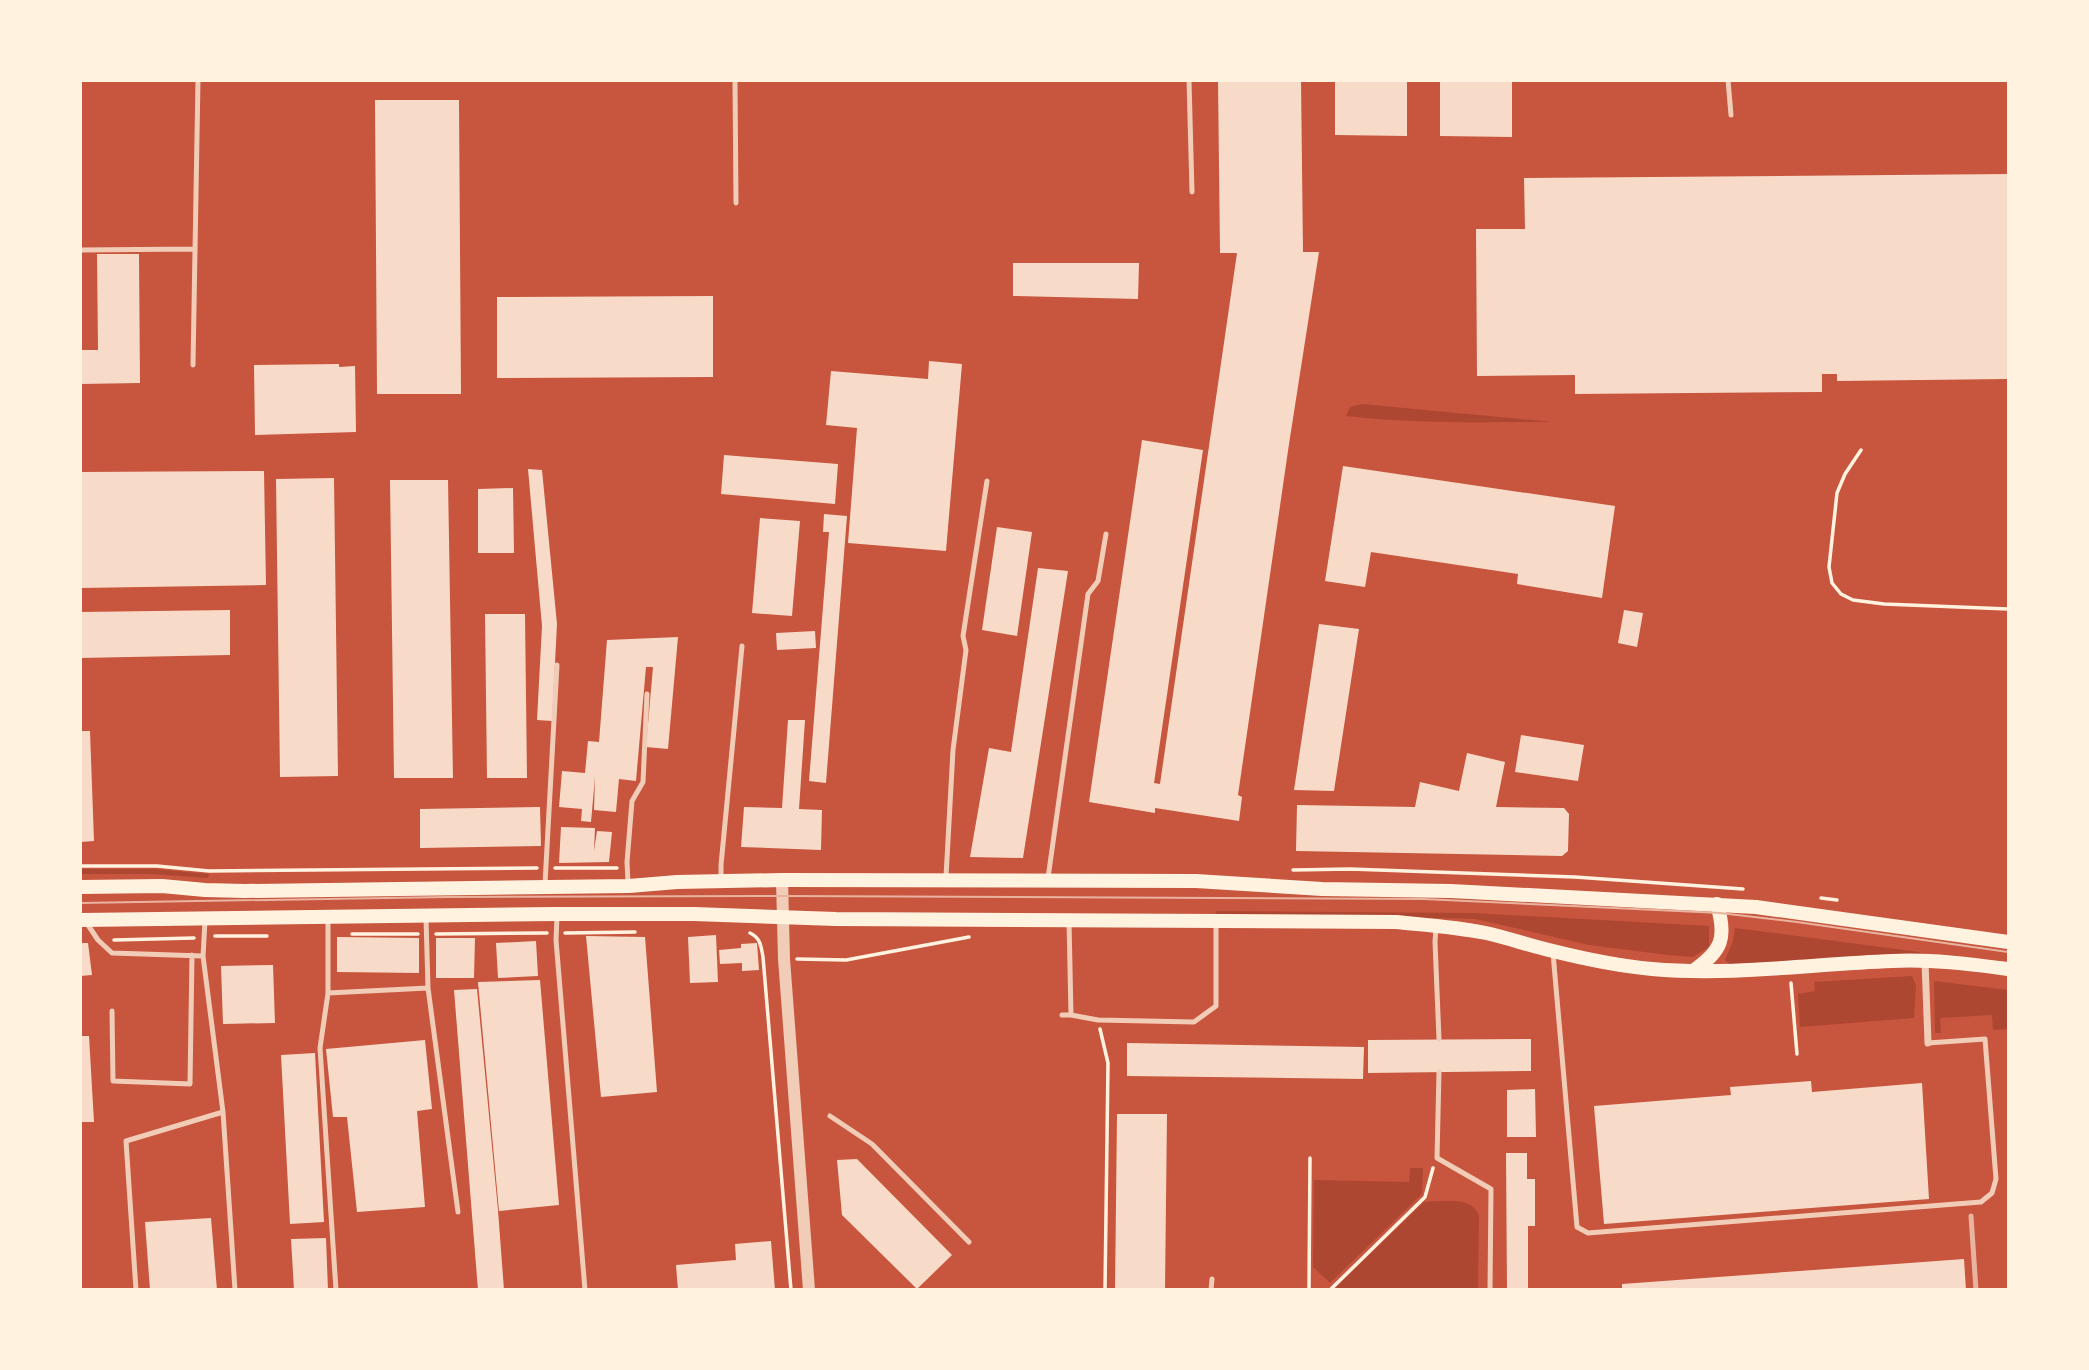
<svg xmlns="http://www.w3.org/2000/svg" width="2089" height="1370" font-family="'Space Grotesk',sans-serif">
<rect width="100%" height="100%" fill="#c8553d"/>
<!-- green -->
<path fill="#ae4732" d="M 1362,404 L 1553,422 C 1484,422 1415,424 1346,416 L 1350,407 Z
M 81,869 L 153,869 L 209,874 L 208,878 L 152,874 L 81,874 Z
M 1216,911 L 1473,913 L 1709,926 L 1709,947 L 1693,957 L 1668,955 L 1589,945 L 1476,919 L 1394,917 L 1215,917 Z
M 1735,928 L 1919,952 L 1921,954 L 1731,966 L 1725,960 L 1733,941 Z
M 1912,976 L 1916,986 L 1914,1018 L 1800,1027 L 1798,994 L 1815,991 L 1814,982 Z
M 1934,981 L 2008,990 L 2008,1029 L 1993,1030 L 1992,1015 L 1940,1018 L 1941,1033 L 1935,1033 Z
M 1410,1168 L 1423,1168 L 1422,1194 L 1330,1283 L 1313,1267 L 1314,1180 L 1409,1182 Z
M 1424,1202 C 1442,1202 1470,1195 1479,1215 L 1478,1289 L 1334,1289 Z"/>
<!-- building -->
<path fill="#f7dbc8" d="M 1218,80 L 1301,80 L 1303,252 L 1319,252 L 1289,444 L 1238,795 L 1242,797 L 1239,821 L 1155,808 L 1155,813 L 1089,802 L 1142,440 L 1203,450 L 1154,783 L 1160,784 L 1237,253 L 1220,253 Z
M 1335,80 L 1407,80 L 1407,136 L 1335,135 Z
M 1440,80 L 1512,80 L 1512,137 L 1440,136 Z
M 375,100 L 459,100 L 461,394 L 377,394 Z
M 2008,174 L 2008,379 L 1837,381 L 1837,374 L 1822,374 L 1822,392 L 1575,394 L 1575,375 L 1477,376 L 1476,229 L 1525,229 L 1524,178 Z
M 97,254 L 139,254 L 140,383 L 80,384 L 80,350 L 98,350 Z
M 1013,263 L 1139,263 L 1138,299 L 1013,296 Z
M 713,296 L 713,377 L 497,378 L 497,297 Z
M 929,361 L 962,364 L 946,551 L 848,543 L 857,428 L 826,425 L 831,371 L 928,379 Z
M 339,364 L 339,367 L 355,366 L 356,432 L 255,435 L 254,365 Z
M 724,455 L 838,464 L 835,504 L 721,494 Z
M 1343,466 L 1615,506 L 1602,598 L 1517,584 L 1518,574 L 1371,552 L 1365,587 L 1325,581 Z
M 528,469 L 542,470 L 557,624 L 552,721 L 537,720 L 542,626 Z
M 264,471 L 266,585 L 80,588 L 80,472 Z
M 334,478 L 338,776 L 280,777 L 276,479 Z
M 390,480 L 448,480 L 453,778 L 394,778 Z
M 513,488 L 514,553 L 478,553 L 478,489 Z
M 824,514 L 847,516 L 826,783 L 809,781 L 829,532 L 823,532 Z
M 760,518 L 800,521 L 792,616 L 752,613 Z
M 997,527 L 1032,532 L 1017,636 L 982,630 Z
M 1038,568 L 1068,571 L 1023,858 L 970,857 L 989,748 L 1011,752 Z
M 230,610 L 230,655 L 80,658 L 80,612 Z
M 1624,610 L 1643,613 L 1637,647 L 1618,643 Z
M 485,614 L 525,614 L 527,778 L 487,778 Z
M 1319,624 L 1359,629 L 1334,791 L 1294,790 Z
M 815,631 L 816,648 L 777,650 L 776,633 Z
M 678,637 L 668,749 L 646,747 L 653,667 L 646,667 L 636,781 L 619,779 L 616,812 L 594,810 L 595,777 L 591,822 L 581,821 L 582,809 L 559,807 L 562,771 L 585,773 L 588,741 L 599,742 L 607,640 Z
M 788,720 L 805,720 L 799,809 L 822,810 L 821,850 L 741,847 L 744,807 L 782,808 Z
M 80,731 L 90,731 L 94,841 L 80,842 Z
M 1521,735 L 1584,745 L 1578,781 L 1515,772 Z
M 1467,753 L 1505,762 L 1496,807 L 1564,808 L 1569,814 L 1568,851 L 1562,856 L 1296,851 L 1297,805 L 1415,807 L 1420,782 L 1459,791 Z
M 540,807 L 541,846 L 420,848 L 420,809 Z
M 561,827 L 595,828 L 594,851 L 597,831 L 612,832 L 609,862 L 559,863 Z
M 716,935 L 718,982 L 690,983 L 688,937 Z
M 586,936 L 645,937 L 657,1092 L 601,1097 Z
M 337,937 L 419,938 L 419,973 L 337,972 Z
M 436,938 L 475,938 L 474,978 L 436,978 Z
M 536,941 L 538,976 L 498,978 L 496,943 Z
M 80,943 L 88,943 L 92,975 L 80,976 Z
M 757,943 L 759,970 L 742,971 L 742,963 L 720,964 L 719,950 L 741,948 L 741,944 Z
M 273,965 L 275,1023 L 223,1024 L 221,966 Z
M 540,980 L 559,1205 L 499,1211 L 478,982 Z
M 477,989 L 498,1210 L 504,1290 L 478,1290 L 454,990 Z
M 80,1036 L 89,1036 L 94,1122 L 80,1122 Z
M 1531,1039 L 1531,1071 L 1368,1073 L 1368,1040 Z
M 425,1040 L 432,1109 L 417,1111 L 425,1207 L 357,1212 L 347,1117 L 333,1117 L 326,1049 Z
M 1127,1043 L 1364,1047 L 1363,1079 L 1127,1076 Z
M 315,1053 L 324,1222 L 290,1224 L 281,1055 Z
M 1811,1081 L 1812,1092 L 1922,1083 L 1929,1199 L 1604,1224 L 1594,1106 L 1731,1095 L 1730,1087 Z
M 1535,1089 L 1536,1137 L 1507,1137 L 1507,1090 Z
M 1117,1114 L 1167,1114 L 1165,1290 L 1115,1290 Z
M 1506,1153 L 1527,1153 L 1527,1179 L 1535,1179 L 1535,1226 L 1528,1226 L 1528,1290 L 1507,1290 Z
M 857,1159 L 952,1255 L 917,1289 L 842,1215 L 837,1160 Z
M 211,1218 L 217,1290 L 150,1290 L 145,1222 Z
M 326,1238 L 328,1290 L 294,1290 L 291,1239 Z
M 771,1241 L 775,1290 L 678,1290 L 676,1265 L 736,1260 L 735,1244 Z
M 1964,1259 L 1966,1290 L 1622,1290 L 1622,1284 Z"/>
<g fill="none" stroke-linecap="round" stroke-linejoin="round">
<!-- path -->
<path stroke="#fff3e0" stroke-width="3.5" d="M 1861,450 L 1845,474 L 1837,493 L 1829,567 L 1832,583 L 1841,594 L 1853,600 L 1884,604 L 2008,609
M 80,866 L 157,866 L 209,871 L 537,868
M 555,868 L 617,868
M 1293,870 L 1350,869 L 1575,877 L 1743,889
M 1821,898 L 1837,900
M 565,933 L 635,932
M 750,933 C 761,938 761,947 763,957 L 791,1290
M 352,934 L 418,934
M 436,934 L 547,933
M 215,936 L 267,936
M 114,940 L 194,938
M 797,959 L 846,960 L 969,937
M 1791,983 L 1797,1054
M 1100,1029 L 1108,1063 L 1105,1290
M 1309,1290 L 1310,1158
M 1330,1290 L 1425,1197 L 1433,1168"/>
<!-- service -->
<path stroke="#f1ccb7" stroke-width="5" d="M 735,80 L 736,203
M 1189,80 L 1192,192
M 1728,80 L 1731,115
M 80,250 L 195,249
M 193,365 L 198,80
M 946,877 L 953,750 L 966,650 L 963,636 L 987,481
M 721,878 L 721,865 L 742,646
M 1048,878 L 1088,594 L 1098,581 L 1106,534
M 628,883 L 627,862 L 632,801 L 643,782 L 647,694
M 545,884 L 557,665
M 557,917 L 556,940 L 585,1290
M 328,919 L 328,993 L 320,1048 L 336,1290
M 205,921 L 203,956 L 223,1112 L 235,1290
M 86,922 L 98,940 L 112,953 L 203,956
M 1436,927 L 1435,942 L 1439,1039
M 1553,953 L 1577,1227 L 1588,1233 L 1981,1202 L 1992,1193 L 1996,1179 L 1985,1039 L 1928,1043
M 428,988 L 458,1212
M 328,993 L 428,988 L 426,918
M 112,1011 L 113,1081 L 190,1084 L 192,955
M 1062,1015 L 1071,1015 L 1069,921
M 1071,1015 L 1098,1020 L 1194,1022 L 1216,1006 L 1216,921
M 1439,1072 L 1437,1158 L 1491,1189 L 1490,1290
M 830,1116 L 872,1144 L 969,1242
M 136,1290 L 126,1141 L 223,1112
M 1211,1290 L 1212,1279"/>
<!-- minor -->
<path stroke="#f1ccb7" stroke-width="7" d="M 1925,961 L 1928,1043"/>
<!-- tertiary -->
<path stroke="#f1ccb7" stroke-width="12" d="M 782,880 L 784,959 L 809,1290"/>
<!-- secondary -->
<path stroke="#fff3e0" stroke-width="14" d="M 80,887 L 162,886 L 205,890 L 245,891 L 629,886 L 677,882 L 782,880 L 1196,881 L 1322,889 L 1451,891 L 1756,907 L 2008,942
M 80,920 L 557,914 L 694,914 L 836,919 L 1396,922 C 1426,925 1456,927 1486,933 C 1509,938 1530,946 1553,951 C 1585,959 1619,966 1652,969 C 1732,976 1812,964 1892,961 C 1931,959 1970,964 2008,969
M 1693,971 C 1722,951 1727,938 1717,904"/>
<!-- tram -->
<path stroke="#e9b49f" stroke-width="2" d="M 80,903 L 447,897 L 782,896 L 1423,899 L 1720,913 L 1797,922 L 2008,952"/>
<!-- rail -->
<path stroke="#e9b49f" stroke-width="5" d="M 1971,1216 L 1976,1290"/>
</g>
<!-- border -->
<rect width="2089" height="1370" fill="none" stroke="#fff3e0" stroke-width="164"/>
</svg>
